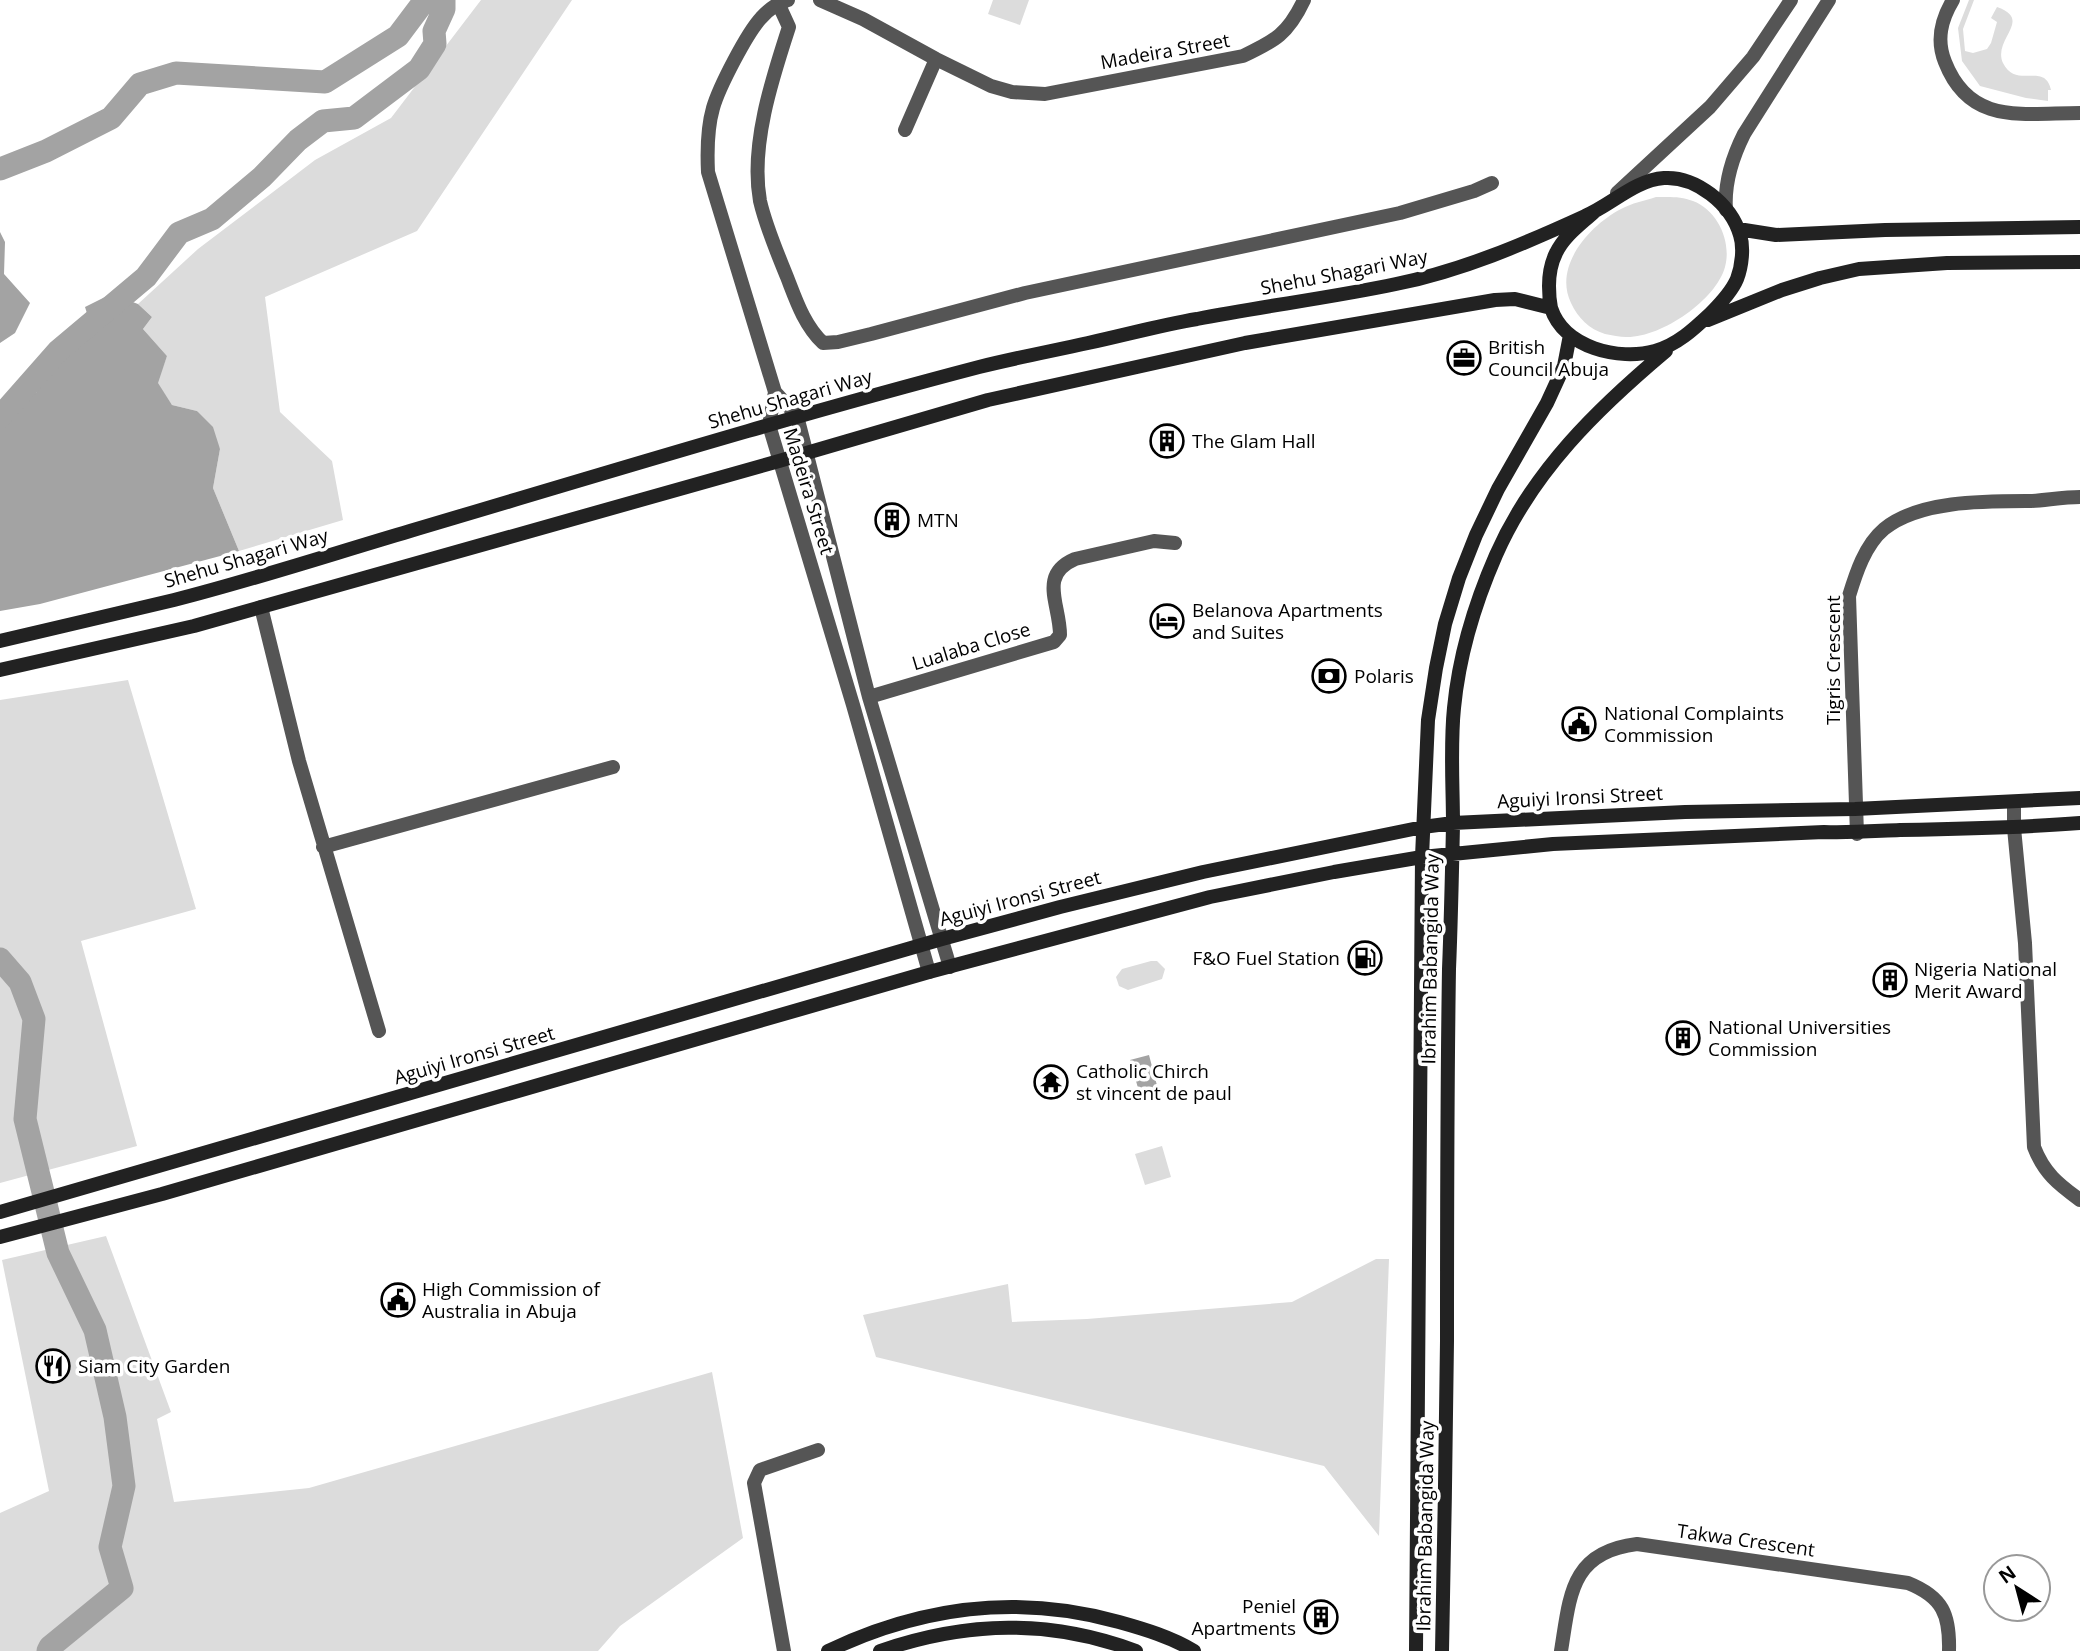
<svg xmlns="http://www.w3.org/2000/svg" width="2080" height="1651" font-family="'Open Sans',sans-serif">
<rect width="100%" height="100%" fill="#fff"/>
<!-- green -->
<path fill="#dcdcdc" d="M 481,0 L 572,0 L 417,231 L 265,297 L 280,412 L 332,461 L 343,520 L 239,551 L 213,488 L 220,449 L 197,411 L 172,405 L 157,383 L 167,356 L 143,329 L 152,317 L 138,304 L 198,249 L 315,160 L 391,118 Z
M 993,0 L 1029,0 L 1020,25 L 988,14 Z
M 1969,0 L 1974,0 L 1963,29 L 1965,51 L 1973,53 L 1987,49 L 1991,43 L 1997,22 L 1991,18 L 1997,7 C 2034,20 1992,39 2003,63 C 2016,90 2045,61 2051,90 L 2048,90 L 2048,101 L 2026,98 L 1980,86 L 1962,61 L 1958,28 Z
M 1656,197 C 1669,197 1681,196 1693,201 C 1717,210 1732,241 1725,267 C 1716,300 1661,338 1626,337 C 1620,337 1612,335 1605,334 C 1589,329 1578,318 1571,303 C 1553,266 1590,225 1621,209 C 1632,203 1644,201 1656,197 Z
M 128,680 L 196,909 L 81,941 L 137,1146 L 0,1183 L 0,700 Z
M 1151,961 L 1157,961 L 1165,969 L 1162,979 L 1128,990 L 1119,986 L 1116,977 L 1122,969 Z
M 1162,1146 L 1171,1177 L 1145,1185 L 1135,1154 Z
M 106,1236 L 171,1412 L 157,1419 L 174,1502 L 309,1488 L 712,1372 L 743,1538 L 620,1626 L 598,1651 L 0,1651 L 0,1513 L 49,1491 L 2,1260 Z
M 1376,1259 L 1389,1259 L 1379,1536 L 1324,1466 L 876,1357 L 863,1315 L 1008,1284 L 1012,1322 L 1087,1319 L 1292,1302 Z"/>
<!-- water -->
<path fill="#a3a3a3" d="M 0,232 L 5,242 L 4,274 L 30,303 L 15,333 L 0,343 Z
M 111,294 L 138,304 L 152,317 L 143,329 L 167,356 L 158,383 L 172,405 L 197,411 L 213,427 L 220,449 L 213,488 L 239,551 L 40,604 L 0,611 L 0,401 L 22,401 L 37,392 L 33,371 L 68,342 L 92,329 L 85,307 Z
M 1149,1055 L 1160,1097 L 1142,1102 L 1130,1060 Z"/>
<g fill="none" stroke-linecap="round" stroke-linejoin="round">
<!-- river -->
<path stroke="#a3a3a3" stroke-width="23" d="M 0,169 L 46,151 L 111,118 L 140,84 L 176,73 L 325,82 L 398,36 L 425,0
M 0,417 L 58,351 L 146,277 L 179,233 L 212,219 L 262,177 L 298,140 L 323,121 L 354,118 L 419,69 L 435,44 L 434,31 L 444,9 L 444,0
M 0,959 L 20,982 L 34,1019 L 25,1119 L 58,1253 L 95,1330 L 115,1417 L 124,1486 L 110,1547 L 122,1588 L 50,1647 L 48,1651"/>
<!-- minor -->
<path stroke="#555" stroke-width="14" d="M 788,0 C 777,3 769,9 761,18 C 747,33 719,87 713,108 C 707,129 707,151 708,172 L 775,392 L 769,425 L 853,705 L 929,972
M 820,0 L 863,19 L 936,59 L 991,86 L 1012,92 L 1045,94 L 1243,56 C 1275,41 1288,34 1304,0
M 1953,0 C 1941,20 1936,40 1945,62 C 1970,126 2023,113 2080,113
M 778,3 L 789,27 C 772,79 750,146 760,201 C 766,227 777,252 787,277 C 796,300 804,325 823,343 L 838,342 L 871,334 L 1025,293 L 1400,213 L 1474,191 L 1492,183
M 905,130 L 936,59
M 775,392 L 797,416 L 869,697 L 950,967
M 261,607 L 299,761 L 379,1031
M 869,697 L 1054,642 L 1060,635 C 1060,604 1038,575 1075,559 L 1154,541 L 1175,543
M 2014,802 L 2014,828 L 2025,943 L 2034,1147 C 2044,1173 2058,1184 2080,1200
M 1857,834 L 1849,596 C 1856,573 1865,545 1884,529 C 1919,500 1987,501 2031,501 C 2047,500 2064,497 2080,497
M 323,847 L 613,767
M 784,1651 L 754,1483 L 760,1470 L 818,1450
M 1561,1651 C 1570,1596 1570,1552 1637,1544 L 1908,1583 C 1943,1597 1950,1615 1949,1651"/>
<!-- tertiary -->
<path stroke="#555" stroke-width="14" d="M 1617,193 L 1710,107 L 1753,57 L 1791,0
M 1726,210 C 1724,183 1732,158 1744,134 L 1829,0"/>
<!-- secondary -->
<path stroke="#222" stroke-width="14" d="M 1738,229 L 1776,235 L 1885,230 L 2080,227
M 1708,320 L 1782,290 L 1820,278 L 1859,269 L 1947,263 L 2080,262
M 0,641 C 58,627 116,614 174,600 C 253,580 332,554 410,531 C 599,475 788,417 979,367 C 1015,358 1052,351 1088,343 C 1125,335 1161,325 1197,319 C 1263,306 1330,298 1396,284 C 1461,271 1524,244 1585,216 C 1611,205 1635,180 1664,178 C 1696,176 1731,204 1740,235 C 1744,247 1742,266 1737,279 C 1732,291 1720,304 1710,314 C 1694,329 1677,345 1655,351 C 1619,361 1564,348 1551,308 C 1550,303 1549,290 1549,286 C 1549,275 1551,263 1556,253 C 1564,236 1580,225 1594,212
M 0,670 L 194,626 L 779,461 L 988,400 L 1245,343 L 1495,300 L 1515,299 L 1551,308
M 0,1212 L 942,939 L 1060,907 L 1203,872 L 1423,827 L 1453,823 L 1685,812 L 1855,809 L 2080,798
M 0,1237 L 162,1194 L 929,972 L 1210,897 L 1334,872 L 1422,857 L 1553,844 L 1824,832 C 1850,833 1875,831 1900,830 C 1960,829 2020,828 2080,823
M 828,1651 C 922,1606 1019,1594 1119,1622 C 1144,1629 1171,1637 1194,1651
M 880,1651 C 967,1621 1050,1619 1136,1651
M 1416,1651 L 1422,857 L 1428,720 L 1436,668 L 1445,624 L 1459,578 L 1476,535 L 1498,489 L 1547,403 L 1564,366 L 1570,335
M 1442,1651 C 1444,1548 1446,1444 1447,1341 C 1447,1217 1447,1093 1449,969 C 1451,921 1452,873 1453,825 C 1453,786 1450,747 1454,708 C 1459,656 1475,603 1496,555 C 1533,471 1597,409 1666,351"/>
</g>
<!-- icons -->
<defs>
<symbol id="office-ring" viewBox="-11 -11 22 22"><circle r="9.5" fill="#fff" stroke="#000" stroke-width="1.5"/><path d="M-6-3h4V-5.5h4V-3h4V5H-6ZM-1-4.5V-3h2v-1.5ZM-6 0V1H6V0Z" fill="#000"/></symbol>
<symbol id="building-ring" viewBox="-11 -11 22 22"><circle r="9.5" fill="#fff" stroke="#000" stroke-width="1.5"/><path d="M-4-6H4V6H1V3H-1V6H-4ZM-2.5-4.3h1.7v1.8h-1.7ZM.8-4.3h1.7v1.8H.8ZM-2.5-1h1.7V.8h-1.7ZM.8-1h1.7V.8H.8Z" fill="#000"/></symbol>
<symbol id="hotel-ring" viewBox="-11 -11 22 22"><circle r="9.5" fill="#fff" stroke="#000" stroke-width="1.5"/><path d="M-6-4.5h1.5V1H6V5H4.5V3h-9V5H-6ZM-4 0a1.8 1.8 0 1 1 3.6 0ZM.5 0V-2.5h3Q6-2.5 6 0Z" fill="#000"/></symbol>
<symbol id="bank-ring" viewBox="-11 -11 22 22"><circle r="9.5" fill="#fff" stroke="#000" stroke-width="1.5"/><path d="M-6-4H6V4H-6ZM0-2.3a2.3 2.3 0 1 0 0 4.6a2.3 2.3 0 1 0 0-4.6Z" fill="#000"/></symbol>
<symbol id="civic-ring" viewBox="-11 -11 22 22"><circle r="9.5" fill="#fff" stroke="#000" stroke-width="1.5"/><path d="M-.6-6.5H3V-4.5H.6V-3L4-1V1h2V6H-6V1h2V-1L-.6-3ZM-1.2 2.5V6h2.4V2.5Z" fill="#000"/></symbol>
<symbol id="fuel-ring" viewBox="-11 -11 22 22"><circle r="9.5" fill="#fff" stroke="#000" stroke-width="1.5"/><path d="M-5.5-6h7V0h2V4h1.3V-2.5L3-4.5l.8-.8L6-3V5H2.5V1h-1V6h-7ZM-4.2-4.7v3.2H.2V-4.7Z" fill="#000"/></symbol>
<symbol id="temple-ring" viewBox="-11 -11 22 22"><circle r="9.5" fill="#fff" stroke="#000" stroke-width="1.5"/><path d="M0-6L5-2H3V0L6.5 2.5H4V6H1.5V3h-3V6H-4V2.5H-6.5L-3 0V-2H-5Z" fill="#000"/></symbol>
<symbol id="restaurant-ring" viewBox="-11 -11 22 22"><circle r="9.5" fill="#fff" stroke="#000" stroke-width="1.5"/><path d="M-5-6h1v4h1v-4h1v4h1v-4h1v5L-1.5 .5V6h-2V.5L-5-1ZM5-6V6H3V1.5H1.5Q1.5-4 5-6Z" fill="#000"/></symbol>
</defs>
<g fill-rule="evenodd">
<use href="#office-ring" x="1445" y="339" width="38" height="38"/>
<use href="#building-ring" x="1148" y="422" width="38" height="38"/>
<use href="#building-ring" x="873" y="501" width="38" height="38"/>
<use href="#hotel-ring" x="1148" y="602" width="38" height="38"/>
<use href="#bank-ring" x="1310" y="657" width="38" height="38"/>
<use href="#civic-ring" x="1560" y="705" width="38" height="38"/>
<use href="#fuel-ring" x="1346" y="939" width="38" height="38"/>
<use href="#building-ring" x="1871" y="961" width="38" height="38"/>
<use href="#building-ring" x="1664" y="1019" width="38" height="38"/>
<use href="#temple-ring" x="1032" y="1063" width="38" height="38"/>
<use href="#civic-ring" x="379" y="1281" width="38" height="38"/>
<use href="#restaurant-ring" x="34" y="1347" width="38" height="38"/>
<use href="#building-ring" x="1302" y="1598" width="38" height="38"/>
</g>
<g text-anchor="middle" stroke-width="7" stroke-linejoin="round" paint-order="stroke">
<!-- street labels -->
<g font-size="19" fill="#000" stroke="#fff">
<text transform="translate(1165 51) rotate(-10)" y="7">Madeira Street</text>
<text transform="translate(1344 272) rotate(-11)" y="7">Shehu Shagari Way</text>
<text transform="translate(790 399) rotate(-16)" y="7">Shehu Shagari Way</text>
<text transform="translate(809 491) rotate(73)" y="7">Madeira Street</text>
<text transform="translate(246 558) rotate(-16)" y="7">Shehu Shagari Way</text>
<text transform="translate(971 646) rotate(-17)" y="7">Lualaba Close</text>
<text transform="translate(1833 660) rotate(-90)" y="7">Tigris Crescent</text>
<text transform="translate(1580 797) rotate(-3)" y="7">Aguiyi Ironsi Street</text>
<text transform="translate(1020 898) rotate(-15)" y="7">Aguiyi Ironsi Street</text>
<text transform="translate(1430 959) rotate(-89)" y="7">Ibrahim Babangida Way</text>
<text transform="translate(474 1055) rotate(-16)" y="7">Aguiyi Ironsi Street</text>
<text transform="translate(1425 1526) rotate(-89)" y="7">Ibrahim Babangida Way</text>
<text transform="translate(1746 1540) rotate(8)" y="7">Takwa Crescent</text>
</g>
<!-- poi labels -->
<g font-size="19" fill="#000" stroke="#fff" text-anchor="start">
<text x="1488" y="354">British<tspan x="1488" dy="22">Council Abuja</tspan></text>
<text x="1192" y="448">The Glam Hall</text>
<text x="917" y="527">MTN</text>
<text x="1192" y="617">Belanova Apartments<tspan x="1192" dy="22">and Suites</tspan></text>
<text x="1354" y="683">Polaris</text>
<text x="1604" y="720">National Complaints<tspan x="1604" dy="22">Commission</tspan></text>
<text x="1340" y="965" text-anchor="end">F&amp;O Fuel Station</text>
<text x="1914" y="976">Nigeria National<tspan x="1914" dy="22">Merit Award</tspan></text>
<text x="1708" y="1034">National Universities<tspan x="1708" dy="22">Commission</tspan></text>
<text x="1076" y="1078">Catholic Chirch<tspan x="1076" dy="22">st vincent de paul</tspan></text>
<text x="422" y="1296">High Commission of<tspan x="422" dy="22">Australia in Abuja</tspan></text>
<text x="78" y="1373">Siam City Garden</text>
<text x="1296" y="1613" text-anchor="end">Peniel<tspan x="1296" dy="22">Apartments</tspan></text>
</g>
</g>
<!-- north arrow -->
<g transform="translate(2017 1588) rotate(324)"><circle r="33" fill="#ffffff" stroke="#999999" stroke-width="2"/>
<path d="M0-5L12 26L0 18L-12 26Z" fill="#000000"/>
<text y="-10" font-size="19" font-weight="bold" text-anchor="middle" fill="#000000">N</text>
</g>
</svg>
